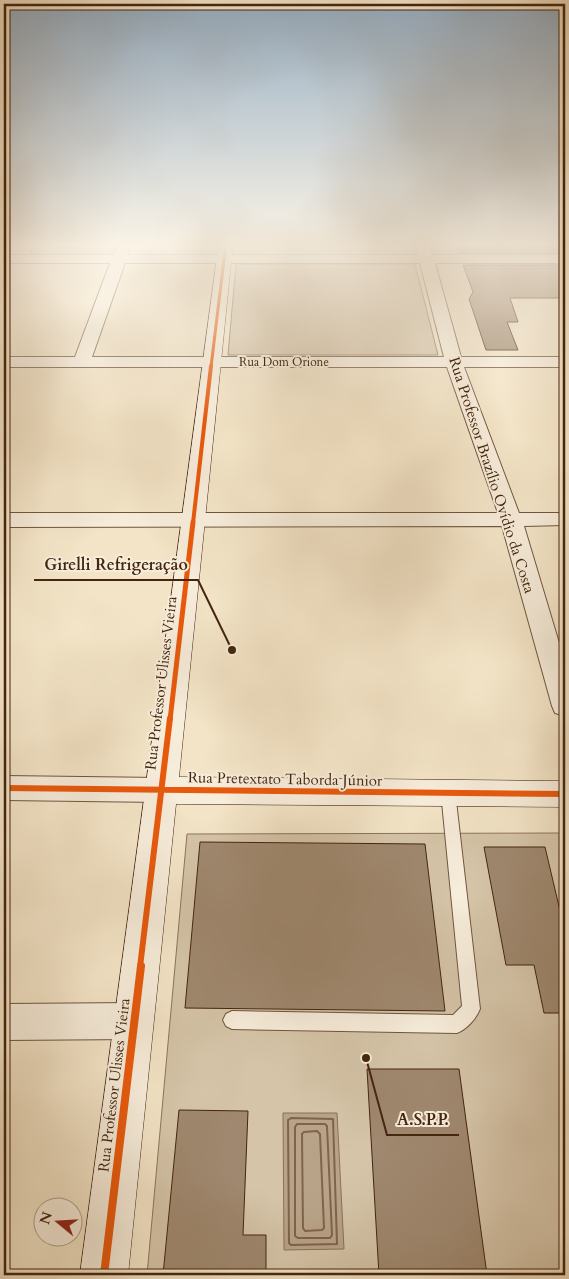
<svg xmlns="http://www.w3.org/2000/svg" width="569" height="1279" font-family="Cardo,serif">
<rect width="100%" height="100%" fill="#f3e4c7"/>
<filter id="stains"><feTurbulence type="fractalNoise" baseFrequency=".004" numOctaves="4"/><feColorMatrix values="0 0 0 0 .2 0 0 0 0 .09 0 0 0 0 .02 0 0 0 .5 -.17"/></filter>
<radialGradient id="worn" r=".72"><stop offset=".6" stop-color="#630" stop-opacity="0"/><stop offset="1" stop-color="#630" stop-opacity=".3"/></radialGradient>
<!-- green -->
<path fill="#d5c4a8" stroke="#8c745c" d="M 34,246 L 116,246 L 112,253 L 106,255 L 34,255 L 30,253 Z
M 236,264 L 415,264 L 438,355 L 228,355 Z
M 563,833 L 565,840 L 565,1275 L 147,1275 L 187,834 Z"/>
<!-- water -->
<path fill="#b8a388" stroke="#8a7158" d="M 283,1113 L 337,1113 L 344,1249 L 284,1250 Z"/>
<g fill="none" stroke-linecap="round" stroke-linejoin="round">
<!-- shore -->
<path stroke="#7e644c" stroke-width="2" d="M 291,1118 L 333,1119 L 337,1244 L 291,1245 L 289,1243 L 288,1120 Z
M 297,1124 L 325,1124 L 327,1126 L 332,1235 L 330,1238 L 298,1238 L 295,1236 L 295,1127 Z
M 317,1131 L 320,1134 L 324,1228 L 322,1230 L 305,1231 L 303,1228 L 302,1134 L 304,1132 Z"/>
</g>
<!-- building -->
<path fill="#9f886f" stroke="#44250f" d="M 455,243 L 565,243 L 565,253 L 459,253 Z
M 463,265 L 565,265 L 565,298 L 510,298 L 518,322 L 507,322 L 518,350 L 486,350 L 469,299 L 473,292 Z
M 200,842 L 425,844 L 445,1011 L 185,1008 Z
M 484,847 L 545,847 L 565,932 L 565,1013 L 544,1013 L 534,965 L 506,965 Z
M 367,1069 L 459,1069 L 487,1275 L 379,1275 Z
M 179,1110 L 248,1111 L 243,1235 L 266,1235 L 266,1275 L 163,1275 Z"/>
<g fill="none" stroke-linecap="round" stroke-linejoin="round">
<defs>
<path id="lane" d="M 448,786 L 453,788 L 455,792 L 480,1009 C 476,1019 467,1029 457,1033 L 232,1029 L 226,1026 L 223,1020 L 226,1014 L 232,1011 L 453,1015 L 462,1006 L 441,792 L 443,788 Z"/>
<path id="street" d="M 119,243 L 129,243 L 131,245 L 127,255 L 418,255 L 415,243 L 429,243 L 432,255 L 565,255 L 565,263 L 435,263 L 461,357 L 565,357 L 565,367 L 464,367 L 519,513 L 565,513 L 565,525 L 524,526 L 565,663 L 565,716 L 555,713 L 552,706 L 502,526 L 4,527 L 4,513 L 498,513 L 447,367 L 4,367 L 4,357 L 75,357 L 110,263 L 4,263 L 4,255 L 114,255 ZM 125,263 L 420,263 L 444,357 L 92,357 Z
M 4,776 L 161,778 L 171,781 L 176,790 L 171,799 L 161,802 L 4,800 Z
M 135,1003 L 148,1008 L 153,1021 L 148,1034 L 135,1039 L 4,1040 L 4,1004 Z"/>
<path id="secondary" d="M 219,243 L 233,243 L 179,777 L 565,781 L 565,807 L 176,804 L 128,1275 L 80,1275 Z"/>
</defs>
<!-- lane casing -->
<use href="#lane" stroke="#70553d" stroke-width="2"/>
<!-- street casing -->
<use href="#street" stroke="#70553d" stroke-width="2"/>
<!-- secondary casing -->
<use href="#secondary" stroke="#44250f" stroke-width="1"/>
<!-- lane -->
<use href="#lane" fill="#f7eddb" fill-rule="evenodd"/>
<!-- street -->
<use href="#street" fill="#f7eddb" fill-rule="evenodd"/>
<!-- secondary -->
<use href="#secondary" fill="#f7eddb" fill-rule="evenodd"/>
<defs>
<path id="cycleway-far4" d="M 211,367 L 226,243"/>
<path id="cycleway-far3" d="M 193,523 L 211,366"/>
<path id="cycleway-far2" d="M 170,720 L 193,522"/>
<path id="cycleway-far1" d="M 4,788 L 565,794
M 140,967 L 170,718"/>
<path id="cycleway" d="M 104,1275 L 141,966"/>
</defs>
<!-- cycleway-far4 casing -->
<use href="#cycleway-far4" stroke="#f7eddb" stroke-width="5"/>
<!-- cycleway-far3 casing -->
<use href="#cycleway-far3" stroke="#f7eddb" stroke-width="6"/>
<!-- cycleway-far2 casing -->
<use href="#cycleway-far2" stroke="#f7eddb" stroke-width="8"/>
<!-- cycleway-far1 casing -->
<use href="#cycleway-far1" stroke="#f7eddb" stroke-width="9"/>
<!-- cycleway casing -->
<use href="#cycleway" stroke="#f7eddb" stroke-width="11"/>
<!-- cycleway-far4 -->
<use href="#cycleway-far4" stroke="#e8590c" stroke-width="3"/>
<!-- cycleway-far3 -->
<use href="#cycleway-far3" stroke="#e8590c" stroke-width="4"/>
<!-- cycleway-far2 -->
<use href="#cycleway-far2" stroke="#e8590c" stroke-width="5"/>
<!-- cycleway-far1 -->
<use href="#cycleway-far1" stroke="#e8590c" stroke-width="6"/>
<!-- cycleway -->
<use href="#cycleway" stroke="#e8590c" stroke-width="8"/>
</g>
<!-- sky -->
<linearGradient id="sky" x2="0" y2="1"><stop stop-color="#95adc2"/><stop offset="0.58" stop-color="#faf3e6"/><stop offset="1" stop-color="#faf3e6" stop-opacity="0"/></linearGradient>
<rect width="569" height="422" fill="url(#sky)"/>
<g text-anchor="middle" stroke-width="4" stroke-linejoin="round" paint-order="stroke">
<!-- far-street labels -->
<g font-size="12" fill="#44250f" stroke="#f7eddb">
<text x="284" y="366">Rua Dom Orione</text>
</g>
<!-- street labels -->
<g font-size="15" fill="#44250f" stroke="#f7eddb">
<text transform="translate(492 475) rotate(72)" y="5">Rua Professor Brazílio Ovídio da Costa</text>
<text transform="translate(161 683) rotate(-83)" y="5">Rua Professor Ulisses Vieira</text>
<text transform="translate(285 779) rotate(1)" y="5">Rua Pretextato Taborda Júnior</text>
<text transform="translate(114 1085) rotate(-83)" y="5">Rua Professor Ulisses Vieira</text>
</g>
</g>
<!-- callouts -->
<path fill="none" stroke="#44250f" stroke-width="2" d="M232 650L198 580H34M366 1058L387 1135H459"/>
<g fill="#44250f" stroke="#f7eddb" stroke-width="2">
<circle cx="232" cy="650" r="5"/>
<circle cx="366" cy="1058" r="5"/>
</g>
<g font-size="16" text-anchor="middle" font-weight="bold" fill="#44250f" stroke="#f7eddb" stroke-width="4" stroke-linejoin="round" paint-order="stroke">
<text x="116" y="570">Girelli Refrigeração</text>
<text x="423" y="1125">A.S.P.P.</text>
</g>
<!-- margin -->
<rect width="569" height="1279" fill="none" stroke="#f3e4c7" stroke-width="20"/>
<rect x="5" y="5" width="559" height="1269" fill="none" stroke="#44250f" stroke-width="2.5"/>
<rect x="10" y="10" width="549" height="1259" fill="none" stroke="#44250f"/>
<!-- north arrow -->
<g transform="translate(58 1222) rotate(288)"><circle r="24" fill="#f7eddb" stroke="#af9d89"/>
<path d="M0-4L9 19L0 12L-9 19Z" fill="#8f2418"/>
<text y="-8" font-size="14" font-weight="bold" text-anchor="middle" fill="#44250f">N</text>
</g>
<rect width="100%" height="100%" filter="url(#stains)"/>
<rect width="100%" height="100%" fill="url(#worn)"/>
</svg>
